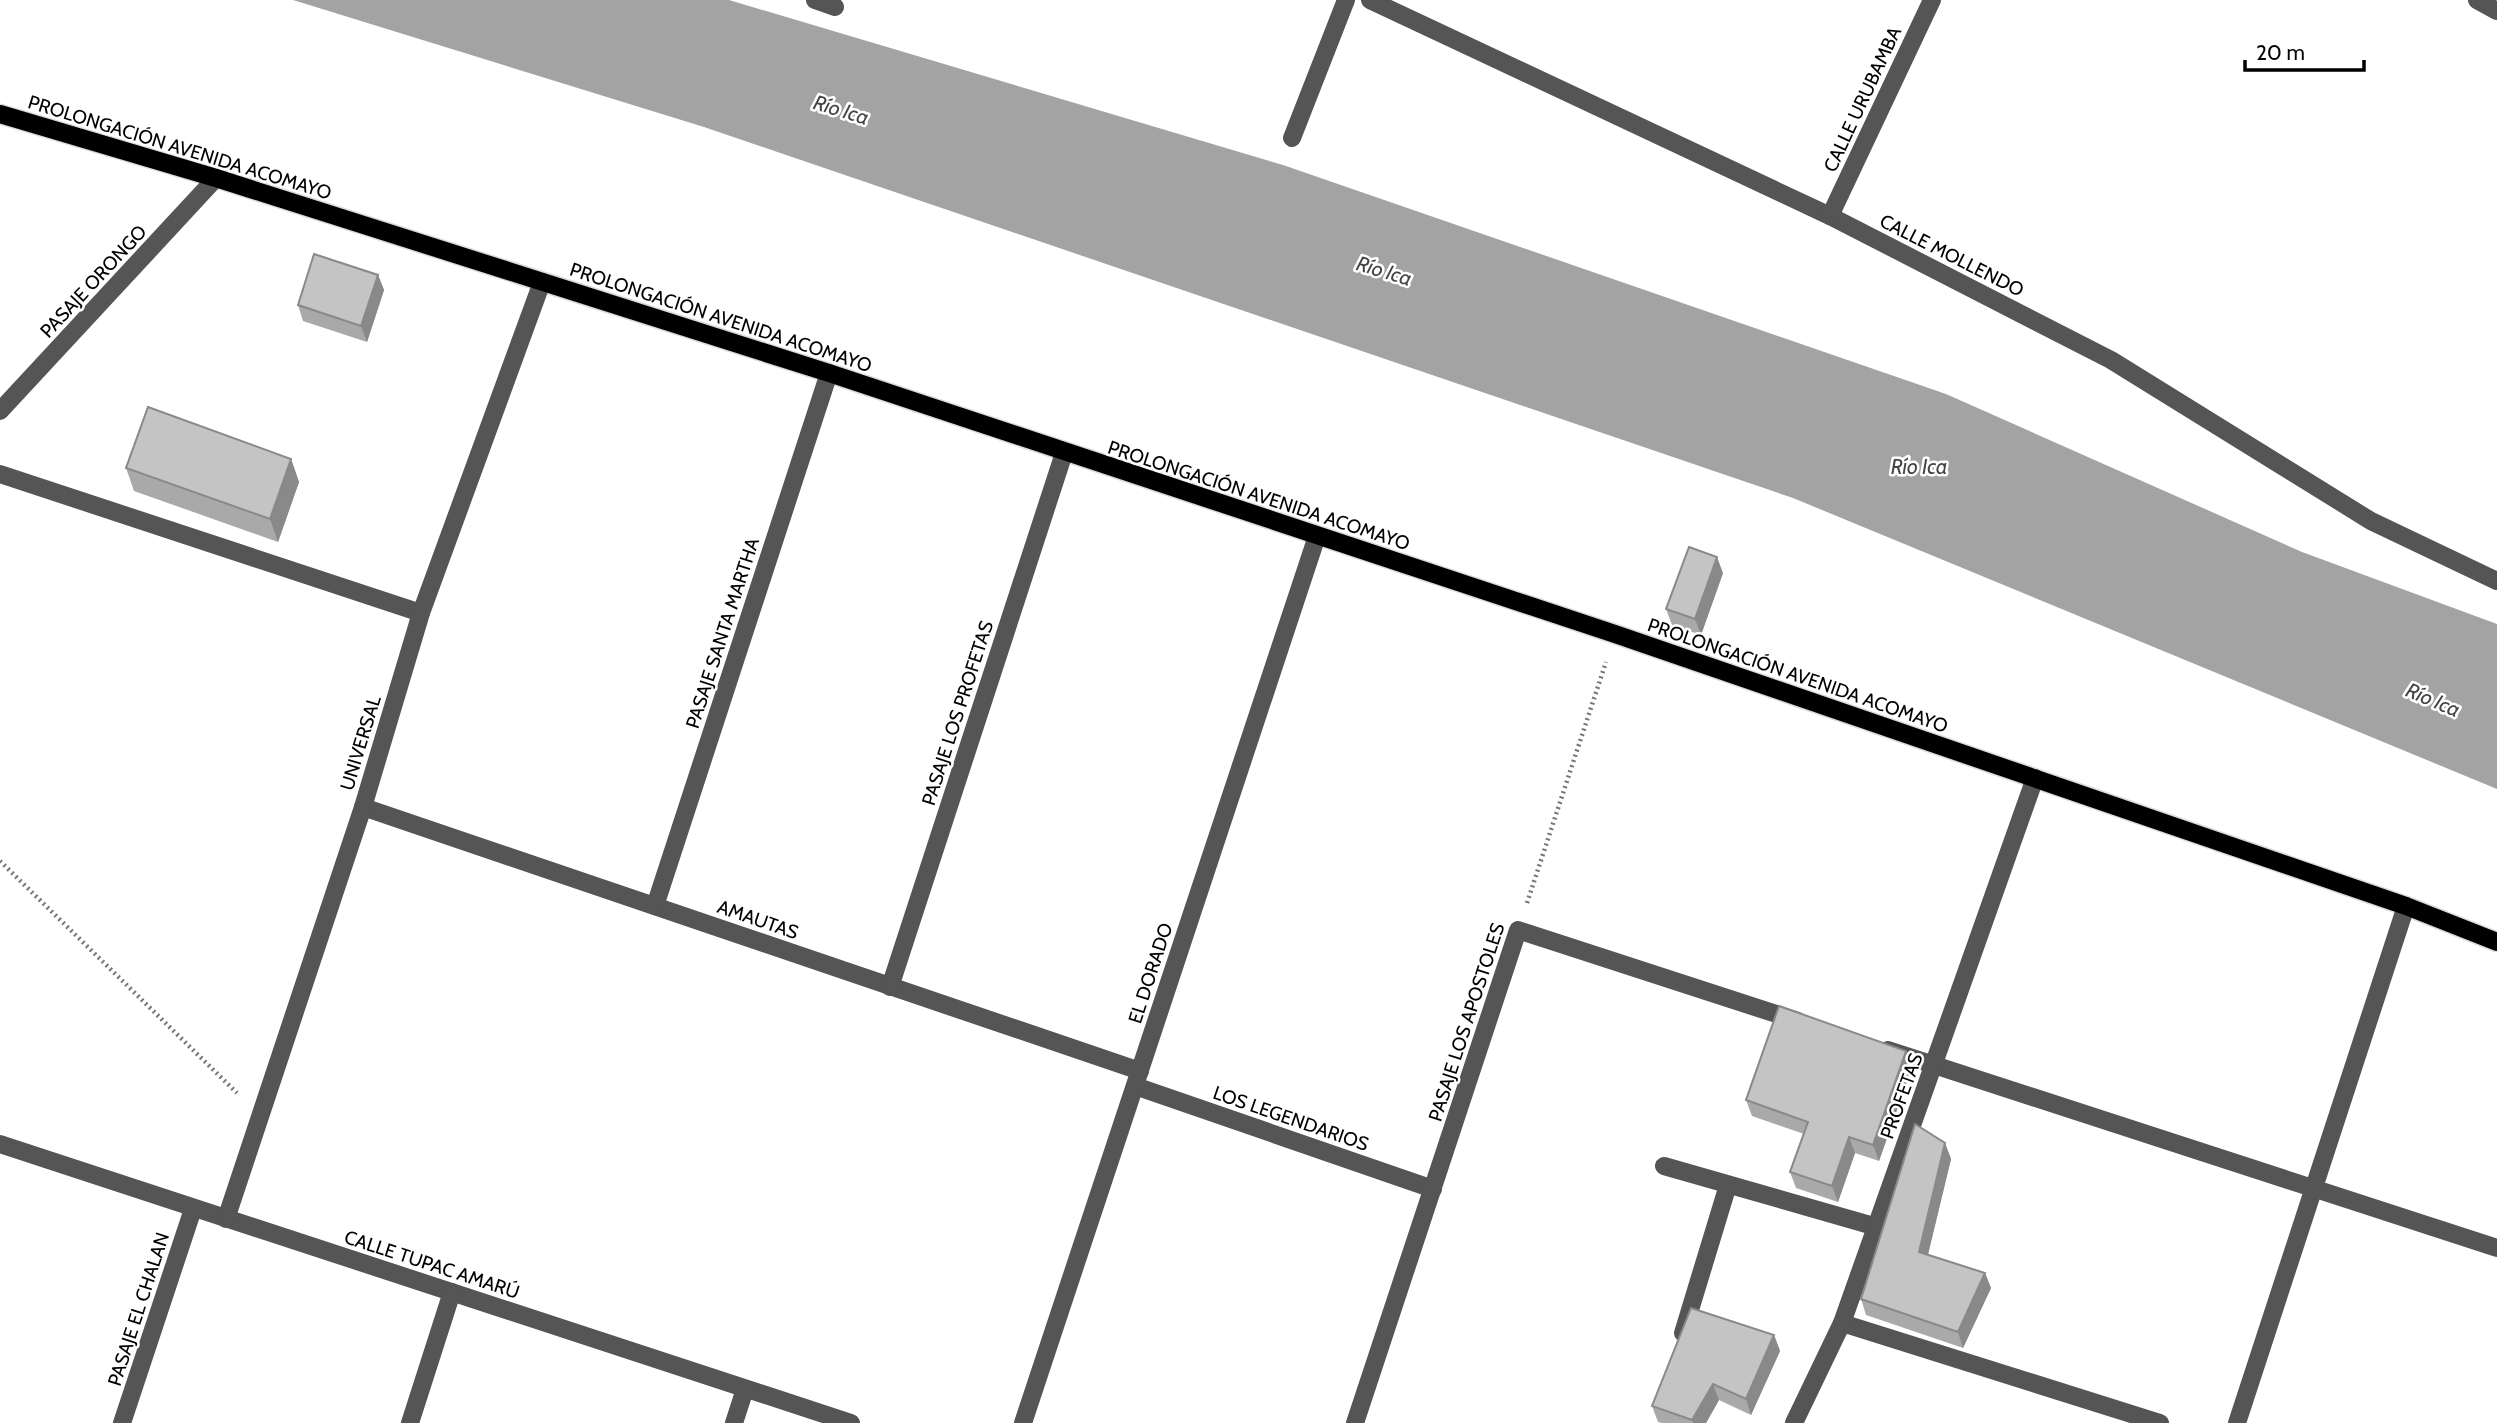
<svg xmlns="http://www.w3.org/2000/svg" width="2497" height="1423" viewBox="0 0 2497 1423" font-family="Cabin,sans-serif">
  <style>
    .water { fill: #a3a3a3 }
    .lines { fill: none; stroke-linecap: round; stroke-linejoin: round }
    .major-casing { stroke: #dbdbdb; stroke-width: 21 }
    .path { stroke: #777; stroke-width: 4.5; stroke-dasharray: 2 3.5; stroke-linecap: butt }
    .minor { stroke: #555; stroke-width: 18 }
    .major { stroke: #000; stroke-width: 18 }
    .wall { fill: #a9a9a9 }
    .shaded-wall { fill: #898989 }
    .building { fill: #c4c4c4; stroke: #898989; stroke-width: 2 }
    .labels { text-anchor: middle; stroke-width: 5; stroke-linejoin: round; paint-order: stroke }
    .street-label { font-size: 19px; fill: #000; stroke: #fff }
    .water-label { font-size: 21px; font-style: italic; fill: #444; stroke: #fff }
  </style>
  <rect width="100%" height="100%" fill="#fff"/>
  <path class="water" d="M293 0H729L1283 165 1946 394 2302 552 2497 624V789L1793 498 704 127Z"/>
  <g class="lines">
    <g class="major-casing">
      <path id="major" d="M0 114 216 178 829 373 1615 634 2406 906 2497 942"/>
    </g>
    <g class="path">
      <path d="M0 861 237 1093"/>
      <path d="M1527 903 1606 662"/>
    </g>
    <g class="minor">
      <path d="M815 0 835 7"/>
      <path d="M1370 0 1830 216 2111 360 2371 521 2497 581"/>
      <path d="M2477 0 2497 11"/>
      <path d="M1292 138 1346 0"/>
      <path d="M1830 216 1932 0"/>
      <path d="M0 411 216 178"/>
      <path d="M0 474 421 613"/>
      <path d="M363 807 1140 1071"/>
      <path d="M655 906 829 373"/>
      <path d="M890 987 1064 453"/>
      <path d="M1888 1050 2497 1248"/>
      <path d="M1135 1086 1433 1189"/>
      <path d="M0 1144 851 1423"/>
      <path d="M1664 1166 1877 1227"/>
      <path d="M226 1219 363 807 421 613 542 282"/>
      <path d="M1842 1323 2160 1423"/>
      <path d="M1683 1333 1728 1185"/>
      <path d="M122 1423 193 1209"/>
      <path d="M410 1423 452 1292"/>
      <path d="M734 1423 745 1389"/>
      <path d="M1023 1423 1317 536"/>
      <path d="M1355 1423 1518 930 1798 1021"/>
      <path d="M1794 1423 1842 1323 2035 778"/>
      <path d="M2237 1423 2406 906"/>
    </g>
    <use href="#major" class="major"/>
  </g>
  <g class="wall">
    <path d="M378 275 384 290 367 342 303 321 298 305Z"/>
    <path d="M291 459 299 482 278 542 134 491 126 468Z"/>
    <path d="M1723 573 1701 635 1672 625 1666 609Z"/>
    <path d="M1906 1051 1912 1067 1879 1161 1855 1153 1838 1202 1796 1188 1790 1172 1804 1134 1752 1116 1746 1100Z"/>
    <path d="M1945 1143 1951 1159 1928 1254 1985 1273 1991 1288 1963 1348 1866 1315 1861 1299Z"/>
    <path d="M1774 1335 1780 1351 1751 1415 1719 1400 1706 1423H1662L1658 1422 1652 1406Z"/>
  </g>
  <g class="shaded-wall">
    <path d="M378 275 384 290 367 342 361 326Z"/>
    <path d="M291 459 299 482 278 542 270 519Z"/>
    <path d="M1717 557 1723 573 1701 635 1695 619Z"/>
    <path d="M1906 1051 1912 1067 1879 1161 1873 1145Z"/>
    <path d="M1849 1137 1855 1153 1838 1202 1832 1186Z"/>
    <path d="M1945 1143 1951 1159 1925 1267 1919 1252Z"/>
    <path d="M1985 1273 1991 1288 1963 1348 1958 1332Z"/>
    <path d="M1774 1335 1780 1351 1751 1415 1746 1399Z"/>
    <path d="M1713 1384 1719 1400 1706 1423H1693L1692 1420Z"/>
  </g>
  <g class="building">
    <path d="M314 254 378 275 361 326 298 305Z"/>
    <path d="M148 407 291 459 270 519 126 468Z"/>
    <path d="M1689 547 1717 557 1695 619 1666 609Z"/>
    <path d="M1779 1006 1906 1051 1873 1145 1849 1137 1832 1186 1790 1172 1808 1122 1746 1100Z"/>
    <path d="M1915 1124 1945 1143 1919 1252 1985 1273 1958 1332 1861 1299Z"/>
    <path d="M1691 1308 1774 1335 1746 1399 1713 1384 1692 1420 1652 1406Z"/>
  </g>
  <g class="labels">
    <g class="street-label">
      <text transform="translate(1862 99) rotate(-65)" y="7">CALLE URUBAMBA</text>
      <text transform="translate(180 147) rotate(17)" y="7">PROLONGACIÓN AVENIDA ACOMAYO</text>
      <text transform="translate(1952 255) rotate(27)" y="7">CALLE MOLLENDO</text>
      <text transform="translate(93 281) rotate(-47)" y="7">PASAJE ORONGO</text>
      <text transform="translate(721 317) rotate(18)" y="7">PROLONGACIÓN AVENIDA ACOMAYO</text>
      <text transform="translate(1259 495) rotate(18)" y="7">PROLONGACIÓN AVENIDA ACOMAYO</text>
      <text transform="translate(722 633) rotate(-72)" y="7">PASAJE SANTA MARTHA</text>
      <text transform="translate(1798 675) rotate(19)" y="7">PROLONGACIÓN AVENIDA ACOMAYO</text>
      <text transform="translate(957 713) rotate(-72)" y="7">PASAJE LOS PROFETAS</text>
      <text transform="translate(360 743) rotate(-73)" y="7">UNIVERSAL</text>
      <text transform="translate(758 919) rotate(19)" y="7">AMAUTAS</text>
      <text transform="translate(1150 973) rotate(-72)" y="7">EL DORADO</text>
      <text transform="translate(1466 1022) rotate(-72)" y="7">PASAJE LOS APOSTOLES</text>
      <text transform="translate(1901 1096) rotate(-70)" y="7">PROFETAS</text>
      <text transform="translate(1291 1118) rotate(19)" y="7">LOS LEGENDARIOS</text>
      <text transform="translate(432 1264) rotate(18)" y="7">CALLE TUPAC AMARÚ</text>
      <text transform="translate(138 1309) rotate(-72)" y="7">PASAJE EL CHALAN</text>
    </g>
    <g class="water-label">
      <text transform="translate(841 110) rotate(17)" y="7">Río Ica</text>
      <text transform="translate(1384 271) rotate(17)" y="7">Río Ica</text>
      <text x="1919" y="474">Río Ica</text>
      <text transform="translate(2433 700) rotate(23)" y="7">Río Ica</text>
    </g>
  </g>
  <path d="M2245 60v10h119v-10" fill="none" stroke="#000000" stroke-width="3.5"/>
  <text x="2256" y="60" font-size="21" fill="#000000" stroke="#ffffff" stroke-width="5" paint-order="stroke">20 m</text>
</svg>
